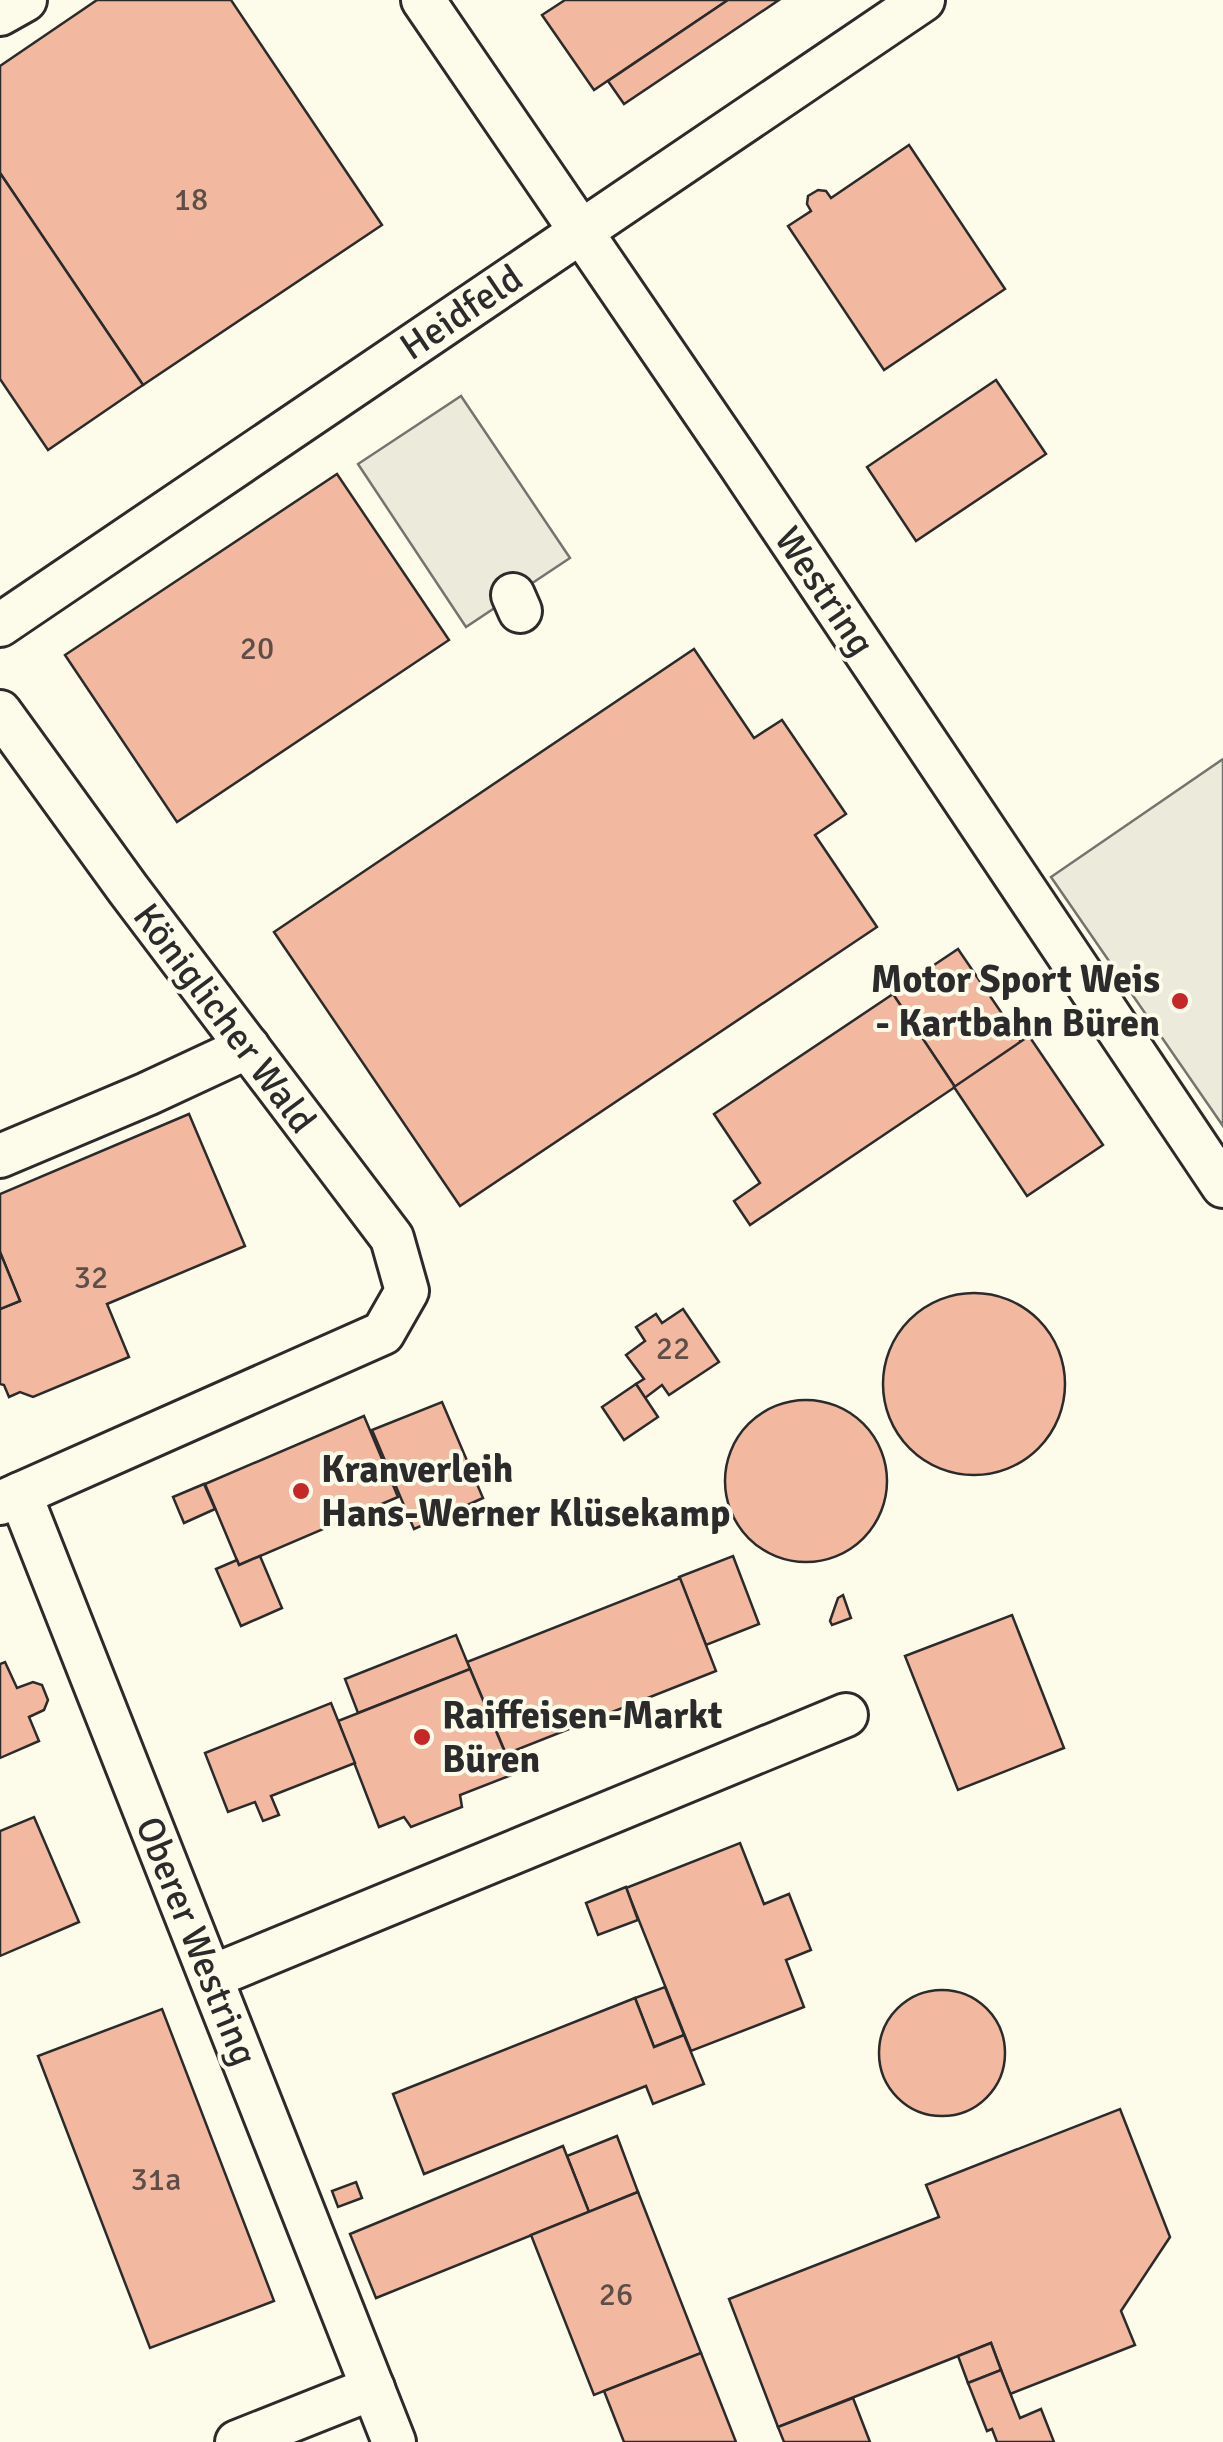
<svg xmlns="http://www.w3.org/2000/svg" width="1223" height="2442" viewBox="0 0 1223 2442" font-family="Signika,sans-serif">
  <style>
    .green { fill: #ecebdb; stroke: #74746e; stroke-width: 2.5 }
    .parking { fill: #eceadb; stroke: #74746e; stroke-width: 2.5 }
    .building { fill: #f2b8a0; stroke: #2b2b2b; stroke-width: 2.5 }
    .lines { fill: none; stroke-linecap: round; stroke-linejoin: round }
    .minor-casing { stroke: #2b2b2b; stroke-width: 48 }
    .minor { stroke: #fdfbea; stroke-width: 42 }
    .poi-dot { fill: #c62828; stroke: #fdfbea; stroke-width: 4 }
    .labels { text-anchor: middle; stroke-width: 8; stroke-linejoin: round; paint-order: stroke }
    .number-label { font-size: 32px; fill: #5d4e48 }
    .street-label { font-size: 38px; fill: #2b2b2b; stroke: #fdfbea }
    .poi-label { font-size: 38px; font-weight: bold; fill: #2b2b2b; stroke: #fdfbea; text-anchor: start }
  </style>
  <rect width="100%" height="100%" fill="#fdfbea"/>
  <path class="green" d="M1223 759V1126L1051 877Z"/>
  <path class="parking" d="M461 396 570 558 466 627 358 464Z"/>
  <g class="building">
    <path d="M97 0H231L382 225 143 385 0 173V66Z"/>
    <path d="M565 0H728L594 90 542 15Z"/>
    <path d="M728 0H779L624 104 608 81Z"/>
    <path d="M909 145 1005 289 884 370 788 226 811 211 807 204 808 196 818 190 826 191 831 198Z"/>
    <path d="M0 173 143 385 48 450 0 379Z"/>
    <path d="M996 380 1046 454 916 541 867 467Z"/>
    <path d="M337 474 449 640 177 822 65 655Z"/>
    <path d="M694 649 754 738 782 720 846 814 815 835 877 927 460 1206 274 932Z"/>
    <path d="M958 949 1022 1043 955 1087 892 993Z"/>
    <path d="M893 994 955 1087 750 1225 734 1201 760 1183 714 1114Z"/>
    <path d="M1029 1036 1103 1145 1027 1196 954 1087Z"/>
    <path d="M189 1114 245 1246 107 1304 129 1357 33 1397 20 1392 9 1397 4 1385 0 1384V1309L20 1301 0 1252V1194Z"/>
    <path d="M0 1252 20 1301 0 1309Z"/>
    <circle cx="974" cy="1384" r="91"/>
    <path d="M683 1309 719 1362 669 1395 662 1385 645 1398 636 1384 644 1379 626 1355 645 1341 636 1327 656 1314 662 1323Z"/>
    <path d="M636 1384 658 1417 624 1440 602 1407Z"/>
    <circle cx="806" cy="1481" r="81"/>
    <path d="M442 1402 483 1498 414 1529 372 1430Z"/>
    <path d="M364 1416 398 1497 239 1565 205 1484Z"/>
    <path d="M204 1484 215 1509 184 1523 173 1497Z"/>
    <path d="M260 1556 282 1608 241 1626 216 1569 237 1560 239 1565Z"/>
    <path d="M733 1556 759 1624 706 1645 679 1577Z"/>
    <path d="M680 1578 716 1671 506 1754 467 1662Z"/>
    <path d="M843 1595 851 1618 832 1625 830 1621 838 1598Z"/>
    <path d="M1012 1615 1064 1748 958 1790 905 1656Z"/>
    <path d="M456 1635 470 1669 358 1713 345 1679Z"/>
    <path d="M5 1662 17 1688 33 1682 42 1685 48 1700 44 1710 29 1717 39 1741 0 1758V1664Z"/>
    <path d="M470 1669 514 1774 460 1795 462 1807 411 1827 404 1817 379 1827 338 1721Z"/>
    <path d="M331 1703 355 1763 271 1796 279 1815 263 1821 255 1802 228 1812 205 1753Z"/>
    <path d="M34 1817 79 1922 0 1956V1831Z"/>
    <path d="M740 1843 764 1904 789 1894 811 1950 786 1960 804 2007 691 2051 626 1888Z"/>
    <path d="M626 1887 638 1920 598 1935 586 1903Z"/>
    <path d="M665 1987 684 2035 654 2047 635 1998Z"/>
    <circle cx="942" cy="2053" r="63"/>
    <path d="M635 1998 654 2047 684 2035 704 2084 653 2104 646 2086 424 2174 393 2094Z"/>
    <path d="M162 2009 274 2301 150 2348 38 2056Z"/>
    <path d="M1120 2109 1170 2237 1121 2311 1135 2345 1010 2394 991 2343 778 2427 729 2299 939 2217 926 2185Z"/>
    <path d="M617 2136 638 2192 589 2212 567 2156Z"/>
    <path d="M563 2146 589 2212 376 2298 350 2234Z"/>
    <path d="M356 2182 362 2198 338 2207 332 2191Z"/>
    <path d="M638 2192 701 2353 594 2395 531 2235Z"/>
    <path d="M991 2343 1001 2370 968 2383 958 2356Z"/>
    <path d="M701 2353 736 2442H624L604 2391Z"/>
    <path d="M1001 2370 1020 2418 1041 2409 1054 2442H997L992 2429 987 2431 968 2383Z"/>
    <path d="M853 2398 870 2442H784L778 2427Z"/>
  </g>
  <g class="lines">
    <g class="minor-casing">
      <g id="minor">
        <path d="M423 0 739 463 1223 1186"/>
        <path d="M0 14 25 0"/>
        <path d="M513 595 520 611"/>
        <path d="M0 625 923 0"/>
        <path d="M0 712 128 889 392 1238 407 1291 383 1333 0 1503"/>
        <path d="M0 1156 147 1094 248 1047"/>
        <path d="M20 1494 394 2442"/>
        <path d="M211 1977 846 1715"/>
        <path d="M237 2442 373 2388"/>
      </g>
    </g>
    <use href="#minor" class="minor"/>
  </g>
  <g class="poi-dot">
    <circle cx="1180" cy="1001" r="10"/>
    <circle cx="301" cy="1491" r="10"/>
    <circle cx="422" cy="1737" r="10"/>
  </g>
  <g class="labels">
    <g class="number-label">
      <text x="191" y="210">18</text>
      <text x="257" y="659">20</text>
      <text x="91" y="1288">32</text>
      <text x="673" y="1359">22</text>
      <text x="156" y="2190">31a</text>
      <text x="616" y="2305">26</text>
    </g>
    <g class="street-label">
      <text transform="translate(461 312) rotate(-34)" y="13">Heidfeld</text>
      <text transform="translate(825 591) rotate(56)" y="13">Westring</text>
      <text transform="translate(225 1018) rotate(53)" y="13">Königlicher Wald</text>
      <text transform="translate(197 1941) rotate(68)" y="13">Oberer Westring</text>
    </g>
    <g class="poi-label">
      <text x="1160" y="992" text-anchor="end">Motor Sport Weis<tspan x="1160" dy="44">- Kartbahn Büren</tspan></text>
      <text x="321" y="1482">Kranverleih<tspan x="321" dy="44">Hans-Werner Klüsekamp</tspan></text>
      <text x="442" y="1728">Raiffeisen-Markt<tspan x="442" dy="44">Büren</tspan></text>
    </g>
  </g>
</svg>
